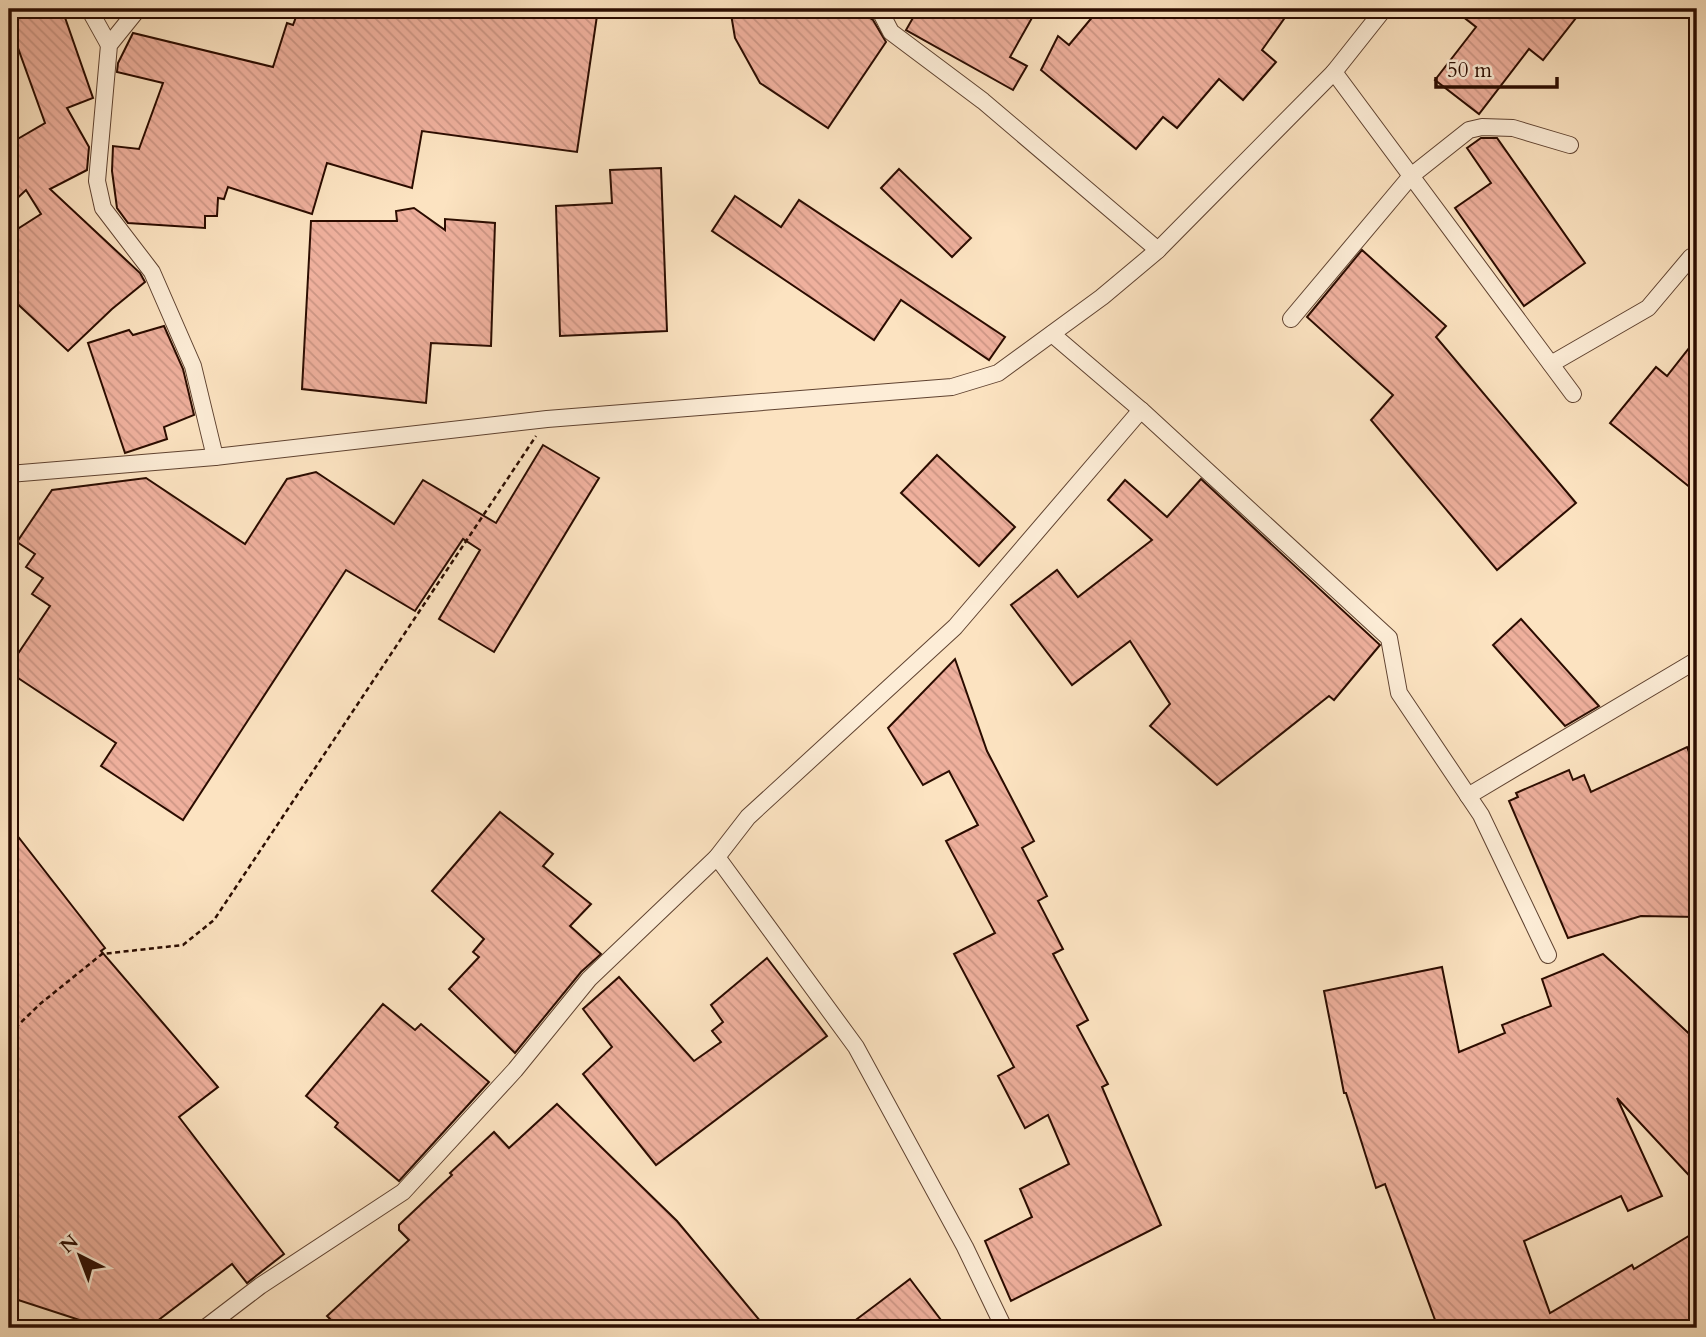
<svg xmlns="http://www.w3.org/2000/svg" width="1706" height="1337" viewBox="0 0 1706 1337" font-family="Cardo,serif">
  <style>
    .building { fill: url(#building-back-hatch); stroke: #2b0c00; stroke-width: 2 }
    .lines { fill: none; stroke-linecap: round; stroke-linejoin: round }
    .minor-casing { stroke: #5f4230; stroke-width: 18 }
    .path { stroke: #2b0c00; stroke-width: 2.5; stroke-dasharray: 5 3.5; stroke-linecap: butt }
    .minor { stroke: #fdedd7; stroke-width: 16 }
  </style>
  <defs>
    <pattern id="building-back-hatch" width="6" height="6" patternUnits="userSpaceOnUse" patternTransform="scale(1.75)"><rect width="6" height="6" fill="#efb09d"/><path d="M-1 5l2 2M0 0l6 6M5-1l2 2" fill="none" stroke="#cd9685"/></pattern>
  </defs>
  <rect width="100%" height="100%" fill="#fce3c1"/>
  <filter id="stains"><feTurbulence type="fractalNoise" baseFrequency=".00286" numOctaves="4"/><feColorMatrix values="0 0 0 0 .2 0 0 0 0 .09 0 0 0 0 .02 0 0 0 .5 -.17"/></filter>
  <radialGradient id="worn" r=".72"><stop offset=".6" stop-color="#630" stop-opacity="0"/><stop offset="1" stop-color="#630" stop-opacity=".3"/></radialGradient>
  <g class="building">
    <path d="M9 9H62L93 98 67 108 89 147 87 170 50 189 140 273 145 282 112 309 68 351 9 296V219L19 228 41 214 26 190 9 206V144L45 123 9 23Z"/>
    <path d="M299 9H598L577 152 422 131 412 188 327 163 312 214 228 187 224 199 218 198 217 216H205V228L128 223 117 208 112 171 113 146 139 149 163 83 117 72 118 63 133 33 273 67 287 23 293 25Z"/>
    <path d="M735 9H856L873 20 886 42 828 128 760 83 735 38 731 14Z"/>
    <path d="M918 9H1037L1010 57 1027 66 1013 90 906 30Z"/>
    <path d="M1099 9H1291L1262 50 1276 62 1243 100 1219 79 1177 128 1163 117 1136 149 1041 70 1058 36 1069 45Z"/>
    <path d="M1453 9H1583L1543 60 1529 49 1479 114 1435 80 1476 27Z"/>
    <path d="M1481 138H1497L1585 263 1524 306 1455 208 1491 183 1467 148Z"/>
    <path d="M661 168 667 331 560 336 556 206 612 203 610 170Z"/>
    <path d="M899 169 971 238 952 257 881 188Z"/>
    <path d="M735 196 781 227 799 200 1005 337 989 360 901 300 874 340 712 231Z"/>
    <path d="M414 208 445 230V219L495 223 491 346 431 343 426 403 302 389 311 221H397L396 211Z"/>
    <path d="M1362 250 1446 326 1436 337 1576 503 1497 570 1371 420 1393 395 1307 317Z"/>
    <path d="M164 326 183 369 194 415 164 427 167 439 125 453 88 343 129 330 133 335Z"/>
    <path d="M1697 338V493L1610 423 1656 367 1667 376Z"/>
    <path d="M543 445 599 478 494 652 439 619 480 550 463 539 415 611 346 570 183 820 101 766 116 743 9 672V667L50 606 32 594 43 578 26 567 35 554 17 542 52 490 146 478 245 544 287 479 316 472 394 524 423 480 496 523Z"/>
    <path d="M937 455 1015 527 979 566 901 493Z"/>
    <path d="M1201 479 1380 645 1334 700 1329 696 1217 785 1150 726 1170 704 1130 641 1072 685 1011 605 1057 570 1078 597 1152 540 1108 500 1125 480 1167 517Z"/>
    <path d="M1521 619 1599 706 1565 726 1493 645Z"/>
    <path d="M955 659 987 751 1034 841 1022 848 1047 896 1038 901 1063 949 1053 954 1088 1020 1077 1026 1108 1084 1102 1087 1161 1225 1011 1301 985 1241 1032 1217 1020 1189 1069 1164 1048 1115 1025 1128 998 1076 1014 1067 954 954 995 933 946 841 978 825 949 771 923 785 888 728Z"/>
    <path d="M1687 747 1697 772V917L1641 916 1568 938 1509 801 1518 797 1516 793 1569 770 1573 780 1584 775 1591 792Z"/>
    <path d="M500 812 553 854 543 866 591 904 570 926 601 954 581 972 515 1053 449 989 479 957 473 952 484 939 432 891Z"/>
    <path d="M9 825 105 948 101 951 218 1087 179 1117 284 1254 247 1283 232 1264 148 1328H104L9 1297Z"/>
    <path d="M1603 954 1697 1041V1184L1617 1098 1662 1196 1628 1211 1621 1196 1524 1241 1550 1313 1632 1265 1634 1269 1697 1231V1328H1438L1385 1184 1376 1188 1346 1093H1344L1324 991 1442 967 1459 1052 1505 1033 1502 1025 1551 1006 1542 979Z"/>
    <path d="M767 958 827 1036 656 1165 583 1074 612 1047 583 1009 619 977 694 1061 721 1042 712 1031 723 1022 711 1005Z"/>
    <path d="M383 1004 415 1030 421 1024 489 1082 399 1181 335 1127 338 1123 306 1096Z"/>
    <path d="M557 1104 677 1221 766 1328H339L327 1316 409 1240 399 1230V1225L452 1175 450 1173 494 1132 509 1148Z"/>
    <path d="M910 1279 947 1328H845L877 1304Z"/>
  </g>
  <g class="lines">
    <g class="minor-casing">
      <g id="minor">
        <path d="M89 9 109 45"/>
        <path d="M138 9 109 45 97 181 103 208 152 272 193 366 215 457"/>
        <path d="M879 9 891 32 983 101 1158 250"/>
        <path d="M1334 72 1573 394"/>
        <path d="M1291 319 1411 176 1469 130 1482 127 1513 128 1570 145"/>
        <path d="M1551 364 1648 308 1691 257"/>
        <path d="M1141 410 1389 638 1399 693 1481 815 1548 955"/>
        <path d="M9 474 215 457 547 419 952 387 998 373 1102 297 1158 250 1334 72 1384 9"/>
        <path d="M1468 796 1697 660"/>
        <path d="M717 857 856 1047 965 1247 1004 1328"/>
        <path d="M205 1328 260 1286 403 1192 515 1070 589 979 717 857 748 817 955 627 1141 410 1052 334"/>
      </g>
    </g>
    <path class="path" d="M9 1034 40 1004 102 954 183 945 214 920 536 436"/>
    <use href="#minor" class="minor"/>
  </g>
  <rect width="1706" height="1337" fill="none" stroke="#fce3c1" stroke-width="35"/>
  <rect x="10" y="10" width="1685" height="1316" fill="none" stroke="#2b0c00" stroke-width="3.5"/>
  <rect x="18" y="18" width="1671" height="1302" fill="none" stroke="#2b0c00" stroke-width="2"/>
  <g transform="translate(80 1256) rotate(318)" stroke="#fdedd7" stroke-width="5" paint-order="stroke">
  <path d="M0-5L12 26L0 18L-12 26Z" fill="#2b0c00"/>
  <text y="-10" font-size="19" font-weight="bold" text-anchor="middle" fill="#2b0c00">N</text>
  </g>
  <path d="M1436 77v10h121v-10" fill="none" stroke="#2b0c00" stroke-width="3.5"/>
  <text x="1447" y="77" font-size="21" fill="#2b0c00" stroke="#fdedd7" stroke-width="5" paint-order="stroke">50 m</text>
  <rect width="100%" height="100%" filter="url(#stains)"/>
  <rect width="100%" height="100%" fill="url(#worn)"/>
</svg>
